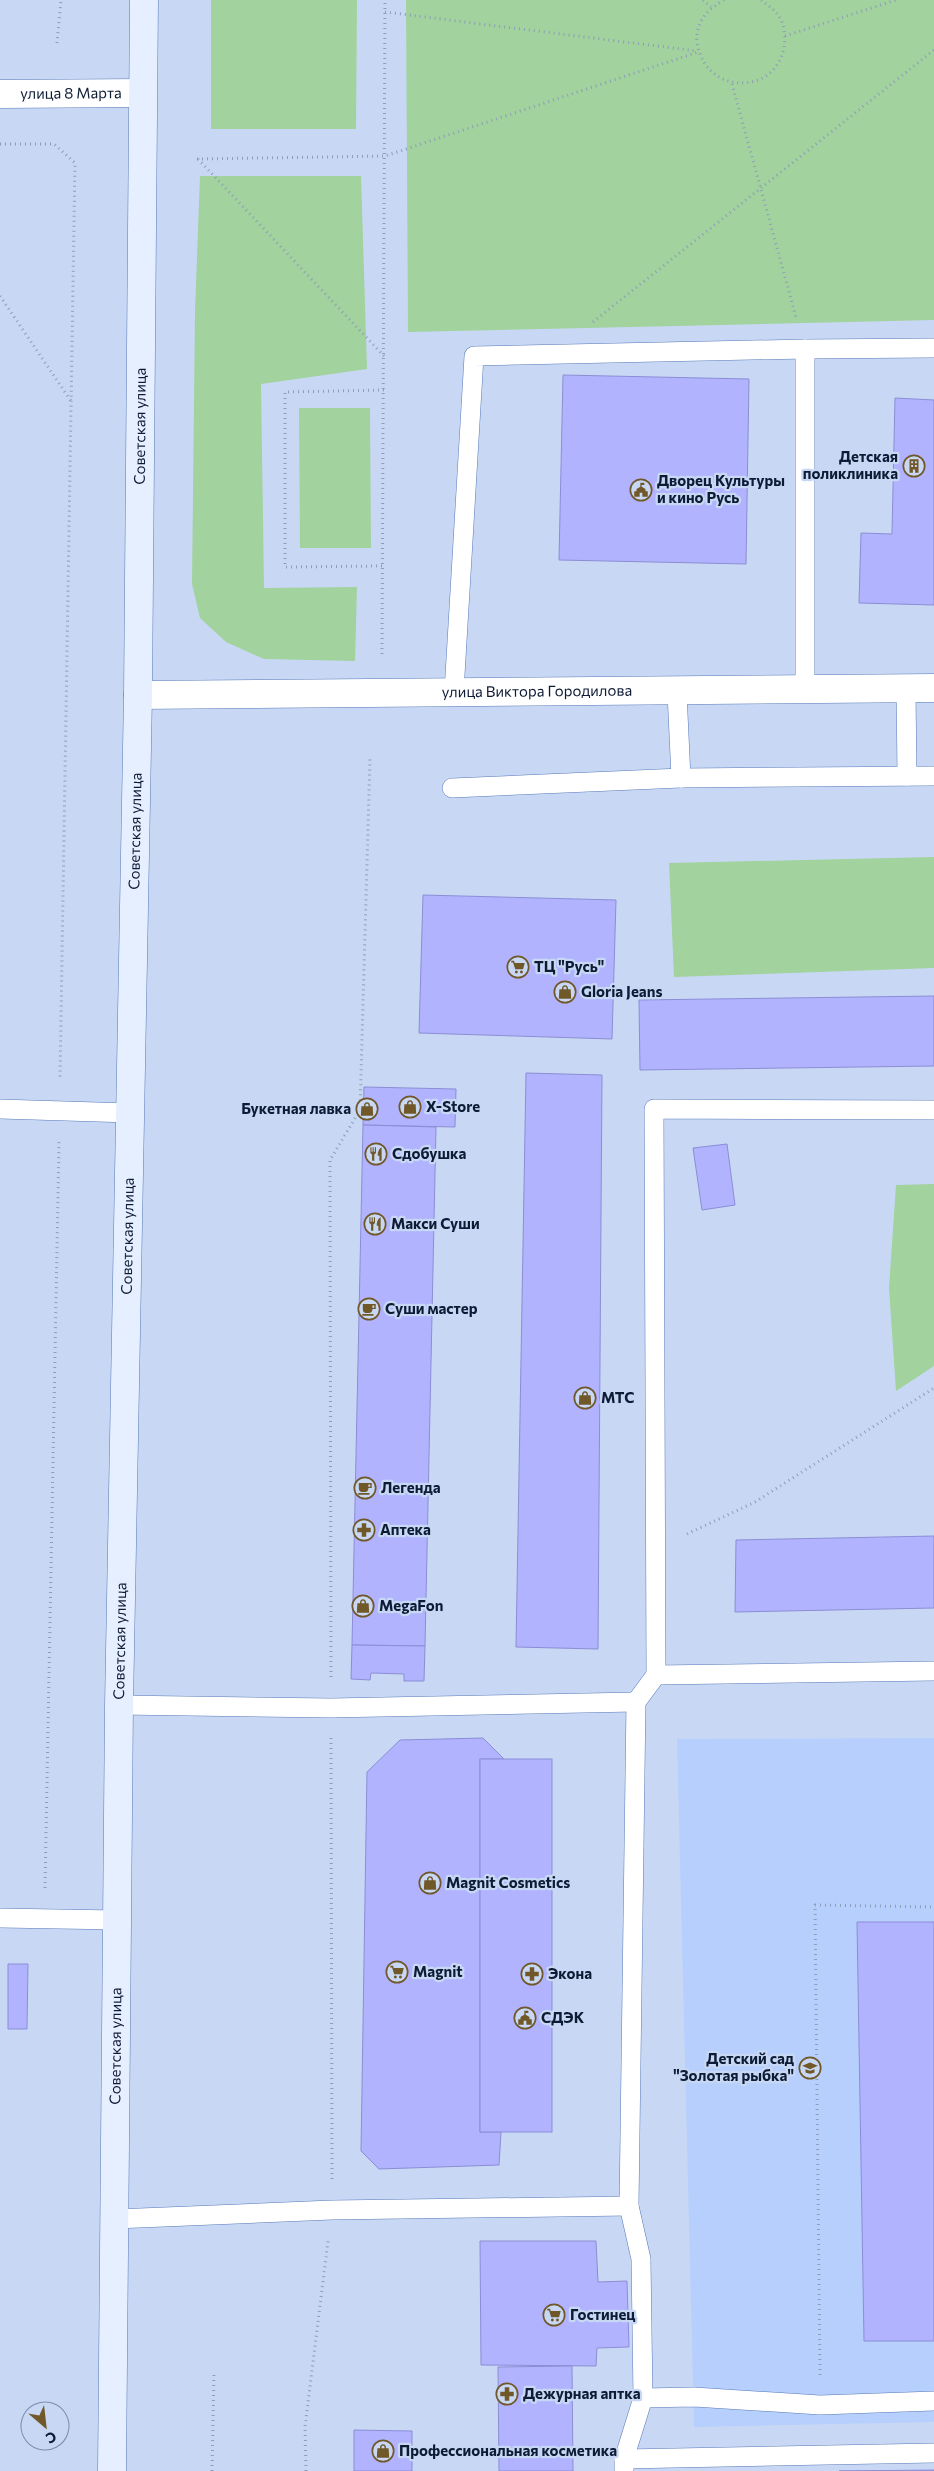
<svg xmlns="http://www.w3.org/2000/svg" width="934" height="2471" viewBox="0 0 934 2471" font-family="Commissioner,sans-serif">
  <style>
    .built { fill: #b6cffd }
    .green { fill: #a2d29d }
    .building { fill: #b1b3ff; stroke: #8c8dd5 }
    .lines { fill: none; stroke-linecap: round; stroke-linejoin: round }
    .lane-casing { stroke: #5779b9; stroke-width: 20 }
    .street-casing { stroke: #5779b9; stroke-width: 29 }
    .secondary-casing { stroke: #5779b9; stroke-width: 29 }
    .path { stroke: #8e9db8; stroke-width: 3; stroke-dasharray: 1 4; stroke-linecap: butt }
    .lane { stroke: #fff; stroke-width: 19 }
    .street { stroke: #fff; stroke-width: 28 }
    .secondary { stroke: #e6efff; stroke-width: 28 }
    .labels { text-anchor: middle; stroke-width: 4.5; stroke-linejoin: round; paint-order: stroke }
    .street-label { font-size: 15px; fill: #0e1b35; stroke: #c8d8f4 }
    .poi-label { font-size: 15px; font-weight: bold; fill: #0e1b35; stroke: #c8d8f4; text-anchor: start }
  </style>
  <rect width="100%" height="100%" fill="#c8d8f4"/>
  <path class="built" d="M934 1738V2422L694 2427 677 1739Z"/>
  <g class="green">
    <path d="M211 0H357L356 129H211Z"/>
    <path d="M406 0H934V320L408 332Z"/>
    <path d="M200 176H361L367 369 261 384 264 588 357 587 355 661 264 659 226 642 200 618 192 584 195 311Z"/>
    <path d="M299 408H370L371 548H300Z"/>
    <path d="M934 857V968L674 977 669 863Z"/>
    <path d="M934 1184V1366L896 1391 889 1288 896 1185Z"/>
  </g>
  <g class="building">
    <path d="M563 375 749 379 746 564 559 560Z"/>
    <path d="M895 398 934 400V605L859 603 861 533 892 534Z"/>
    <path d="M423 895 616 900 612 1039 419 1033Z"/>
    <path d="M934 996V1066L640 1070 639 1000Z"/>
    <path d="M526 1073 602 1075 598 1649 516 1647Z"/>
    <path d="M364 1087 456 1089 455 1127 363 1125Z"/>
    <path d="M363 1125 436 1127 425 1646 352 1645Z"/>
    <path d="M727 1144 735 1205 702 1210 693 1148Z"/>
    <path d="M934 1536V1608L735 1612 736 1540Z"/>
    <path d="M352 1645 425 1646 424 1681H404V1674L371 1673 370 1680 351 1679Z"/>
    <path d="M483 1738 504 1759H480V2132H501L499 2165 379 2169 361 2151 367 1772 400 1740Z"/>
    <rect x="480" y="1759" width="72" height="373"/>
    <path d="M857 1922H934V2341H864Z"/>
    <path d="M8 1964H28L27 2029H8Z"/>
    <path d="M480 2241H596L598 2282 627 2281 629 2347 597 2348 596 2366 481 2365Z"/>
    <path d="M572 2366 573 2471H499L498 2367Z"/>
    <path d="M354 2430 412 2431V2471H354Z"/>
    <path d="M934 2470V2471H839Z"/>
  </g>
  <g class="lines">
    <g class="lane-casing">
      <g id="lane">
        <path d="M805 349 934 348"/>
        <path d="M906 689 907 776"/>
        <path d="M454 692 474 356 805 349V691"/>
        <path d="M677 692 681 778"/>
        <path d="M452 788 681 778 934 776"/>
        <path d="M0 1109 130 1113"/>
        <path d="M656 1675 654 1109 934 1110"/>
        <path d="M119 1705 331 1708 636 1702"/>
        <path d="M0 1918 117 1920"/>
        <path d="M115 2219 332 2210 629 2206"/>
        <path d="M643 2398 694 2397 820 2405 934 2401"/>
        <path d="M624 2459 934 2453"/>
        <path d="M624 2471V2459L643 2398 641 2259 629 2206 636 1702 656 1675 934 1671"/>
      </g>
    </g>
    <g class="street-casing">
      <g id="street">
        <path id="s1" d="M0 94 142 93"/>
        <path id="s2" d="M138 695 934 688"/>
      </g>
    </g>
    <g class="secondary-casing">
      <g id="secondary">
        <path id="s3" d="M112 2471 119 1705 138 695 144 0"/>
      </g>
    </g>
    <g class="path">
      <path d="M703 0 711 7"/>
      <path d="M724 0C708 9 695 22 697 42 701 73 729 90 758 80 781 72 790 43 782 22 778 12 769 6 761 0"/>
      <path d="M385 12 697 51"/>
      <path d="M785 36 896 0"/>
      <path d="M57 43 61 0"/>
      <path d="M732 84 796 317"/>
      <path d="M0 144H54L75 163 60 1080"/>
      <path d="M197 159 385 156 698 52"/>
      <path d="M198 159 384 356"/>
      <path d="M0 296 71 401"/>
      <path d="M593 322 934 50"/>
      <path d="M382 566 285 567V392L384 390"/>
      <path d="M382 654 385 0"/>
      <path d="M687 1534 755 1502 934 1388"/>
      <path d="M331 1677 330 1160 360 1110 370 758"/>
      <path d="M331 1738 332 2180"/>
      <path d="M45 1888 59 1142"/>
      <path d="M820 2375 815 1905 934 1907"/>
      <path d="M212 2471 214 2372"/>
      <path d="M306 2471 305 2427 328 2241"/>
    </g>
    <use href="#lane" class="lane"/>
    <use href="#street" class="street"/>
    <use href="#secondary" class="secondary"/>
  </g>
  <defs>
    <g id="building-ring" transform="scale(1.125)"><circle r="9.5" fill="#c8d8f4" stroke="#705828" stroke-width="1.5"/><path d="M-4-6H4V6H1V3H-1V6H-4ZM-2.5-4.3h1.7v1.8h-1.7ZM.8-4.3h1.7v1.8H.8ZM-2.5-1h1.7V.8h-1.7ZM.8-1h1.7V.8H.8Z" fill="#705828"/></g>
    <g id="civic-ring" transform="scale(1.125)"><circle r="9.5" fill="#c8d8f4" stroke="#705828" stroke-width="1.5"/><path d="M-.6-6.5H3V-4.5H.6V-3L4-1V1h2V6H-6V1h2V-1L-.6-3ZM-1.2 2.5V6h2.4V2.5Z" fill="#705828"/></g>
    <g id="supermarket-ring" transform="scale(1.125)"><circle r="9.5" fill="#c8d8f4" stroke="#705828" stroke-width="1.5"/><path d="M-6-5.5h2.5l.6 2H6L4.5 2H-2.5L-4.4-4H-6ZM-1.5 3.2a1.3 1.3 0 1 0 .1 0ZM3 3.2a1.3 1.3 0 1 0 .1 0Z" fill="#705828"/></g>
    <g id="shop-ring" transform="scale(1.125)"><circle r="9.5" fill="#c8d8f4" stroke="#705828" stroke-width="1.5"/><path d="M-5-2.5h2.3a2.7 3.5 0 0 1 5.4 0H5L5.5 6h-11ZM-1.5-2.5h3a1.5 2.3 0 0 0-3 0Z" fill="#705828"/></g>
    <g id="restaurant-ring" transform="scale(1.125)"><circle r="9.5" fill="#c8d8f4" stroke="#705828" stroke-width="1.5"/><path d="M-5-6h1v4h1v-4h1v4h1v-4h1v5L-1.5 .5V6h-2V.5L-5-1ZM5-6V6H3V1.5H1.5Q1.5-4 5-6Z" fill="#705828"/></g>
    <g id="cafe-ring" transform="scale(1.125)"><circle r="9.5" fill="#c8d8f4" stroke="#705828" stroke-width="1.5"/><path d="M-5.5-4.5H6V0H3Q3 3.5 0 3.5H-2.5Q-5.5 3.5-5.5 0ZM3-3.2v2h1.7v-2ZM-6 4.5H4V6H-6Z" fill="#705828"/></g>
    <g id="pharmacy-ring" transform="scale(1.125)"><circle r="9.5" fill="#c8d8f4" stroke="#705828" stroke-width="1.5"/><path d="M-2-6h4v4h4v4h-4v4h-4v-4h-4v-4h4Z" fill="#705828"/></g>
    <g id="school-ring" transform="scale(1.125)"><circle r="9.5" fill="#c8d8f4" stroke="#705828" stroke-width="1.5"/><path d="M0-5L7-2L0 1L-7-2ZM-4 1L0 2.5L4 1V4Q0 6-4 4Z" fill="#705828"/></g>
  </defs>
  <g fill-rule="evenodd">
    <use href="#building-ring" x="914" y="466"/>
    <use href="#civic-ring" x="641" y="490"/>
    <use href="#supermarket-ring" x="518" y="967"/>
    <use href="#shop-ring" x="565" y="992"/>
    <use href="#shop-ring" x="410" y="1107"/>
    <use href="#shop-ring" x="367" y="1109"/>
    <use href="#restaurant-ring" x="376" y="1154"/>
    <use href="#restaurant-ring" x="375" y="1224"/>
    <use href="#cafe-ring" x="369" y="1309"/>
    <use href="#shop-ring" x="585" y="1398"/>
    <use href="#cafe-ring" x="365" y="1488"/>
    <use href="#pharmacy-ring" x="364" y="1530"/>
    <use href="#shop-ring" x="363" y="1606"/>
    <use href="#shop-ring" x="430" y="1883"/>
    <use href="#supermarket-ring" x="397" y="1972"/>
    <use href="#pharmacy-ring" x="532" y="1974"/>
    <use href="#civic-ring" x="525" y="2018"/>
    <use href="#school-ring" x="810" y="2068"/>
    <use href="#supermarket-ring" x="554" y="2315"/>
    <use href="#pharmacy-ring" x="507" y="2394"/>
    <use href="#shop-ring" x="383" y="2451"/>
  </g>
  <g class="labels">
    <g class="street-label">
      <text dy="5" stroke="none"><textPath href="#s1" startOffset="71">улица 8 Марта</textPath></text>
      <text dy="5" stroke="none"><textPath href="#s3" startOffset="2045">Советская улица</textPath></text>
      <text dy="5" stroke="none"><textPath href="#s2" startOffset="399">улица Виктора Городилова</textPath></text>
      <text dy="5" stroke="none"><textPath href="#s3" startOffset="1640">Советская улица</textPath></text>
      <text dy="5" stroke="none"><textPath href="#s3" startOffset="1235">Советская улица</textPath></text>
      <text dy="5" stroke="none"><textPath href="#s3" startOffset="830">Советская улица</textPath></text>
      <text dy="5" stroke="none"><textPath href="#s3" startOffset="425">Советская улица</textPath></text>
    </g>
    <g class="poi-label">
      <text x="898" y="462" text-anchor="end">Детская<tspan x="898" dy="17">поликлиника</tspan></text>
      <text x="657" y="486">Дворец Культуры<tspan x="657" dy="17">и кино Русь</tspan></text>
      <text x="534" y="972">ТЦ "Русь"</text>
      <text x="581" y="997">Gloria Jeans</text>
      <text x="426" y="1112">X-Store</text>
      <text x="351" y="1114" text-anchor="end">Букетная лавка</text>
      <text x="392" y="1159">Сдобушка</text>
      <text x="391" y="1229">Макси Суши</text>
      <text x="385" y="1314">Суши мастер</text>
      <text x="601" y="1403">МТС</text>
      <text x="381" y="1493">Легенда</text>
      <text x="380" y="1535">Аптека</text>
      <text x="379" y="1611">MegaFon</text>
      <text x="446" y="1888">Magnit Cosmetics</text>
      <text x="413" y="1977">Magnit</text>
      <text x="548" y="1979">Экона</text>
      <text x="541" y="2023">СДЭК</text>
      <text x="794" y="2064" text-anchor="end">Детский сад<tspan x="794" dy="17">"Золотая рыбка"</tspan></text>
      <text x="570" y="2320">Гостинец</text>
      <text x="523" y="2399">Дежурная аптка</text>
      <text x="399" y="2456">Профессиональная косметика</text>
    </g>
  </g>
  <g transform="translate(45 2426) rotate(152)"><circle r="24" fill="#c8d8f4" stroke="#7e8ca8"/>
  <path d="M0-4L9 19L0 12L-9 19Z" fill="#705828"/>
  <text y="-8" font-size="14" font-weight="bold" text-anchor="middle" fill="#0e1b35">С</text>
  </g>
</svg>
